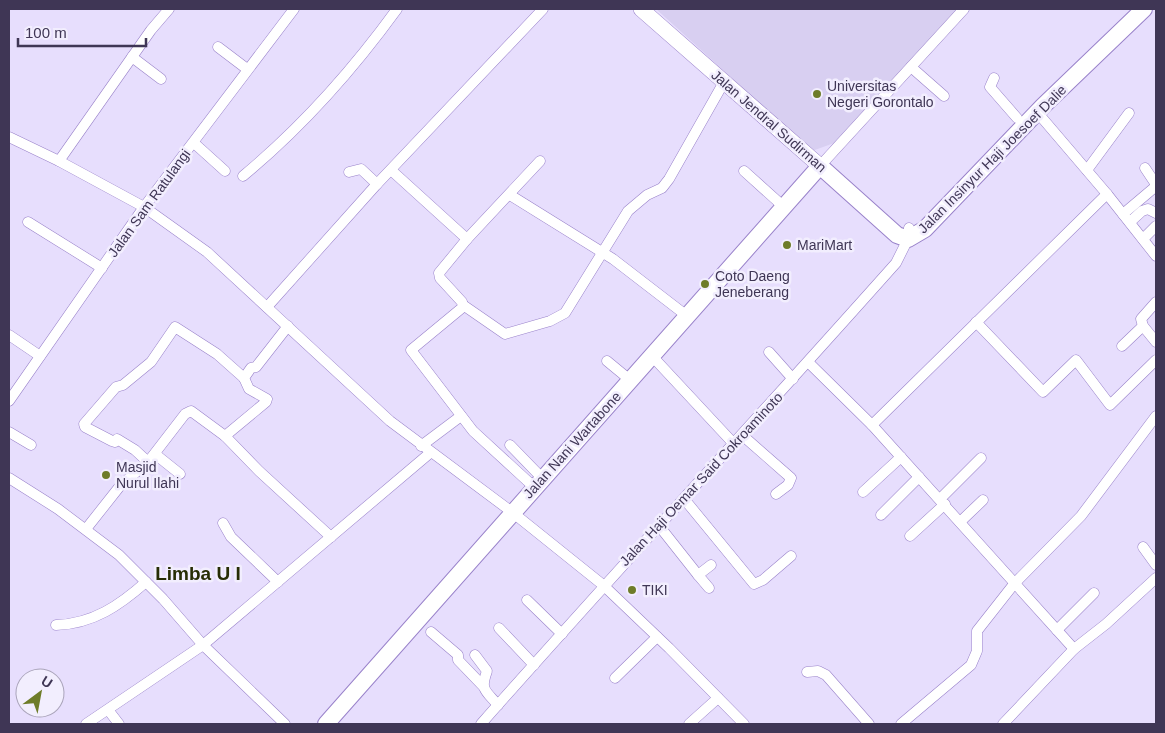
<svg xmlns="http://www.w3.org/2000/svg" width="1165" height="733" viewBox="0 0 1165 733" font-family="Arial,sans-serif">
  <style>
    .built { fill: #d8cff1 }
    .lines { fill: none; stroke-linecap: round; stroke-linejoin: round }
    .street-casing { stroke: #9982ca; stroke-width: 11 }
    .secondary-casing { stroke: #9982ca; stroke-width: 16 }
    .primary-casing { stroke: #9982ca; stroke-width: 18 }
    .street { stroke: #fff; stroke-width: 10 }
    .secondary { stroke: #fff; stroke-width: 15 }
    .primary { stroke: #fff; stroke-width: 16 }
    .poi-dot { fill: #6e7c29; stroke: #f2eefe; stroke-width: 2 }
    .labels { text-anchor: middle; stroke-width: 5; stroke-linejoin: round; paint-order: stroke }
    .poi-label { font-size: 14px; fill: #3f3655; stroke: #f2eefe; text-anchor: start }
    .street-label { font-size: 14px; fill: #3f3655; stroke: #f2eefe }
    .district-label { font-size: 19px; font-weight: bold; fill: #272d05; stroke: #f2eefe }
  </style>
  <rect width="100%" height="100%" fill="#e7defd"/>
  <path class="built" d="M656 9H970L837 142 812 151Z"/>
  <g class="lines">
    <g class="street-casing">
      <g id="street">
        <path d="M218 47 247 69"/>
        <path d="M132 57 161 79"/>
        <path d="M911 67 944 96"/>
        <path d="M994 78 990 87 1017 118"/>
        <path d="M1037 112 1107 194 1156 256"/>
        <path d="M9 137 59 161 144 207 207 252 390 421 512 512 603 585 669 648 744 724"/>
        <path d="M194 143 225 171"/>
        <path d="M59 161 151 30 169 9"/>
        <path d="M820 166 964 9"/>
        <path d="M391 170 467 239 540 161"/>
        <path d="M1087 170 1129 113"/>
        <path d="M744 171 784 207"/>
        <path d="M349 172 361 169 377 184"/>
        <path d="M243 176C302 127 352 71 397 9"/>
        <path d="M510 195 613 259 687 316"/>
        <path d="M1123 214 1155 187V183L1145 168"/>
        <path d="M28 222 102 268"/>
        <path d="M1130 222 1142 211 1148 209 1156 213"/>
        <path d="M467 239 439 273 440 278 462 302 463 307 411 350 473 431 534 487"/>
        <path d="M1143 239 1156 226"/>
        <path d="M1156 302 1141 319 1143 326 1156 342"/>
        <path d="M463 305 505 334 550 321 565 313 628 211 647 195 662 188 669 179 724 82"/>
        <path d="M267 307 377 184 543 9"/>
        <path d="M976 322 1043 392 1076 360 1110 405 1156 360"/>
        <path d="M9 335 40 356"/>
        <path d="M1122 346 1143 326"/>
        <path d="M769 352 793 379"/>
        <path d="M652 356 734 444"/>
        <path d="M607 361 630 380"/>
        <path d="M808 362 872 425 1074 649"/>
        <path d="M9 401 144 207 294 9"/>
        <path d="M872 425 1107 194"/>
        <path d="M9 432 31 445"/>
        <path d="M742 435 791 478 788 485 776 494"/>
        <path d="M225 436 266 402 267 399 249 389 244 378 251 368 256 367 288 326"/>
        <path d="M510 445 542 478"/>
        <path d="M421 446 461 416"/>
        <path d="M155 454 180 474"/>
        <path d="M148 462 135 450 117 439 115 442 112 441 85 427 84 424 116 387 123 385 151 362 175 327 217 354 244 378"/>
        <path d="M9 478 58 509 119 555 163 599 203 645 285 724"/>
        <path d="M863 492 901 457"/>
        <path d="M940 499 981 458"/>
        <path d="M685 500 754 584 763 580 791 556"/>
        <path d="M881 515 919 477"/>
        <path d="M960 522 983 500"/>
        <path d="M223 523 231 537 278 582"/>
        <path d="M660 527 698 575 711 565"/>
        <path d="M86 529 120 486 148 462 185 414 191 411 225 436 259 471 331 537"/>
        <path d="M910 536 945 504"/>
        <path d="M1143 547 1156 565"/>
        <path d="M698 575 709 588"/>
        <path d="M527 600 562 634"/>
        <path d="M56 625C93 624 120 605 146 582"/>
        <path d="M499 628 534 665"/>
        <path d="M1057 630 1094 593"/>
        <path d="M431 632 458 655V660L483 686"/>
        <path d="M475 655 487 671C480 690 485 690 498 705"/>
        <path d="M807 672 818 671 826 675 869 724"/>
        <path d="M615 678 657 637"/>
        <path d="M109 711 119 724"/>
        <path d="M86 724 203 645 430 453"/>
        <path d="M481 724C618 569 759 417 896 263L908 239 909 228"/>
        <path d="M689 724 718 698"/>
        <path d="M901 724 971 665 977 651V631L1014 584 1081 516 1156 416"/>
        <path d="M1003 724 1074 649 1106 624 1156 578"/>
      </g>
    </g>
    <g class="secondary-casing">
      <path id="secondary" d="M641 9 820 166"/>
    </g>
    <g class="primary-casing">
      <path id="primary" d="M326 724 820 166 897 235 908 239 925 229 1043 106 1144 9"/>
    </g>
    <use href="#street" class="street"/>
    <use href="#secondary" class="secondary"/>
    <use href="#primary" class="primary"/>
  </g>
  <g class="poi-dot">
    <circle cx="817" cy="94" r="5"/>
    <circle cx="787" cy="245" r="5"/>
    <circle cx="705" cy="284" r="5"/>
    <circle cx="106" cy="475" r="5"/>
    <circle cx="632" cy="590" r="5"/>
  </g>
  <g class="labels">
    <g class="poi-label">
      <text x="827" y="91">Universitas<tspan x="827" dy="16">Negeri Gorontalo</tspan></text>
      <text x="797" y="250">MariMart</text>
      <text x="715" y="281">Coto Daeng<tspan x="715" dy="16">Jeneberang</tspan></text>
      <text x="116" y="472">Masjid<tspan x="116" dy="16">Nurul Ilahi</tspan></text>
      <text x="642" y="595">TIKI</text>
    </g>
    <g class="street-label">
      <text transform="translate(769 121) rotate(41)" y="5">Jalan Jendral Sudirman</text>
      <text transform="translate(992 159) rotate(-45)" y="5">Jalan Insinyur Haji Joesoef Dalie</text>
      <text transform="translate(149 203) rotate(-54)" y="5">Jalan Sam Ratulangi</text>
      <text transform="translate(572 445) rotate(-48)" y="5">Jalan Nani Wartabone</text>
      <text transform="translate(701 479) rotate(-47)" y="5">Jalan Haji Oemar Said Cokroaminoto</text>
    </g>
    <g class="district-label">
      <text x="198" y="580">Limba U I</text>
    </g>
  </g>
  <rect width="1165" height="733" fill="none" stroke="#3f3655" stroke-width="20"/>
  <g transform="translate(40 693) rotate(32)"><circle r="24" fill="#f2eefe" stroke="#aaa4ba"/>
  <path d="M0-4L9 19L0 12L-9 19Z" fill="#6e7c29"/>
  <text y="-8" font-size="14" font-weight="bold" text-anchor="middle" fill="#3f3655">U</text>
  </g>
  <path d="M18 38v8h128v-8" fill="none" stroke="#3f3655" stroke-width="2.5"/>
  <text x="25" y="38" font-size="15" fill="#3f3655" stroke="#f2eefe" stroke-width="4" paint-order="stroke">100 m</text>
</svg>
